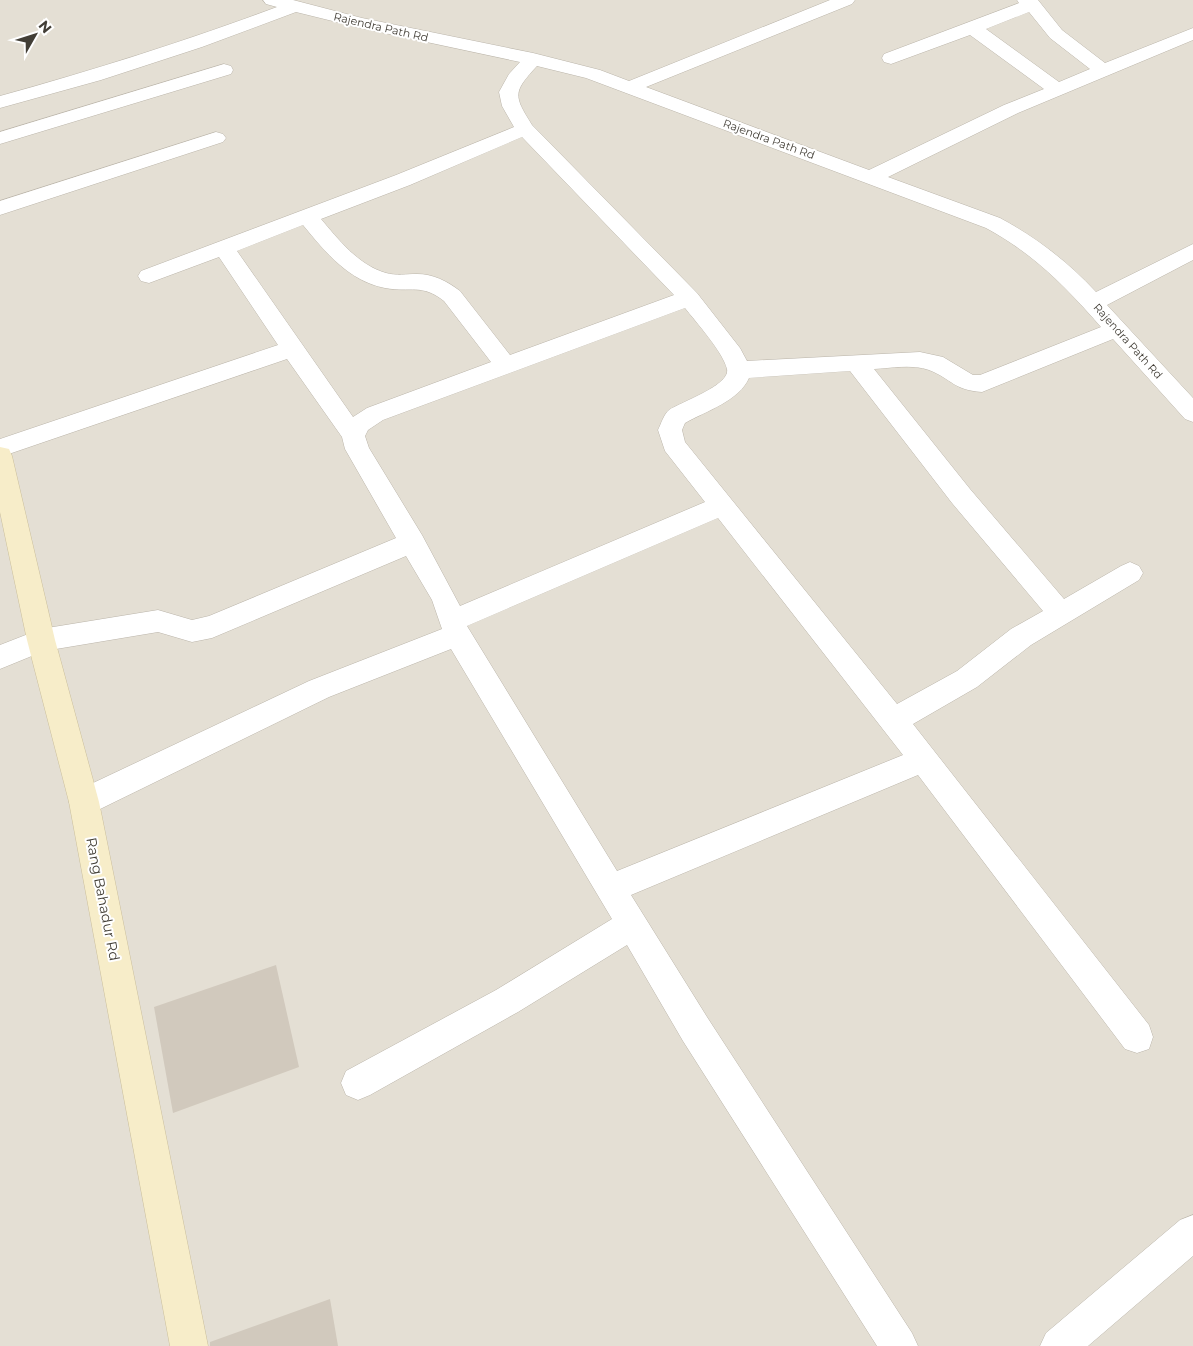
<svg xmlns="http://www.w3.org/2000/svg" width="1193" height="1346" viewBox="0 0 1193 1346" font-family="Montserrat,sans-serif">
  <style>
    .residential { fill: #e4dfd4 }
    .building { fill: #d1c9bd }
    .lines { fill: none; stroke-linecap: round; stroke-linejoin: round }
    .street-casing { stroke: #bbb5aa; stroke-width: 1 }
    .secondary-casing { stroke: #cbbf9b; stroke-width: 1 }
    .street { fill: #fff; fill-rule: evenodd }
    .secondary { fill: #f7edc9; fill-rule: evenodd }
    .labels { text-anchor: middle; stroke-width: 4; stroke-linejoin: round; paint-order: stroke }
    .far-street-label { font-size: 11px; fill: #423e36; stroke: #fff }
    .street-label { font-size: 14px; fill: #423e36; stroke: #fff }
  </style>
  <rect width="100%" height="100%" fill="#f0ede6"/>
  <rect class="residential" x="0" y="0" width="1193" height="1346"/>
  <g class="building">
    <path d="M276 965 299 1067 173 1113 154 1007Z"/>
    <path d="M330 1299 338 1346H210V1342Z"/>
  </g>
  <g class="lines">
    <g class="street-casing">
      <g id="street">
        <path d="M263 0H293L362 18 533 53 600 70 629 81 830 0H855L852 4 646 87 869 170 1004 105 1044 89 970 35 891 64 884 62 882 58 884 54 1019 3 1017 0H1038L1062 30 1105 63 1193 28V40L1018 113 888 177 1000 218C1037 238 1068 262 1096 292L1193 244V260L1107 305 1193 398V422L1185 419 1113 339 982 392C953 390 952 379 929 370 913 364 890 368 874 369L970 489 1064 599 1121 566 1130 562 1139 566 1143 573 1139 580 1031 645 977 687 913 724 1149 1025 1153 1037 1149 1049 1137 1053 1125 1049 918 775 631 895 707 1017 912 1333 918 1346H877L683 1041 627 945 518 1012 370 1095 358 1100 346 1095 341 1083 346 1071 496 990 612 919 451 649 329 697 94 812 84 815 74 812 69 802 74 792 309 681 442 629 432 600 406 556 212 638 192 642 158 632 44 651 0 669V645L41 629 158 610 192 620 209 616 396 538 345 449 342 437 287 359 0 457V439L278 345 219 257 149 283 141 281 138 276 141 271 396 175 514 127 502 106 499 92 509 74 520 62 361 28 296 12 202 47 101 80 0 108V96C94 70 186 41 277 7L266 4ZM1029 12 1050 38 1090 69 1059 82 986 29ZM537 66 586 78 986 228C1034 254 1065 286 1101 327L980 375H973L943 357 920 352 747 361 740 348 697 293 532 125C513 95 513 92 537 66ZM522 137 674 295 510 355 460 291C447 281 433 274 417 274 407 274 396 276 386 273 358 265 338 239 321 219L410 185ZM303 225C326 253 349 281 385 288 411 293 421 283 444 301L491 362 367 408 353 417 237 251ZM685 308C696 322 723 352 727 369 731 385 681 402 669 410 664 414 661 424 658 430L665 451 705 502 460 606 422 535 369 448 365 436 368 430 383 420ZM850 371 952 503 1043 611 1011 629 957 671 897 704 685 442 682 430 685 423C706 411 739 401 749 378ZM718 518 903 755 617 871 467 626Z"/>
        <path d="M224 64 231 66 233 70 231 74 0 144V132Z"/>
        <path d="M216 132 223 134 226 138 223 142 0 215V201Z"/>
        <path d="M1193 1215V1256L1088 1346H1040L1046 1333 1180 1220Z"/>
      </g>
    </g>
    <g class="secondary-casing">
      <path id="secondary" d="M0 447 9 449 12 456 55 640 99 802 208 1346H170L69 802 27 640 0 512Z"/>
    </g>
    <use href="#street" class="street"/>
    <use href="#secondary" class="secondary"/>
  </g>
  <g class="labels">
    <g class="far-street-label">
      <text transform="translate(381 27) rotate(13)" y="4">Rajendra Path Rd</text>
      <text transform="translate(769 139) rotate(20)" y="4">Rajendra Path Rd</text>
      <text transform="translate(1128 341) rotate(48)" y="4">Rajendra Path Rd</text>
    </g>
    <g class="street-label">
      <text transform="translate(103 899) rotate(79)" y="5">Rang Bahadur Rd</text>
    </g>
  </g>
  <g transform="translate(35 35) rotate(51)" stroke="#ffffff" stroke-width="4" paint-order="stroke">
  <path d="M0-4L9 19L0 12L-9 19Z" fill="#423e36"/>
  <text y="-8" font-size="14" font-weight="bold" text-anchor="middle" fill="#423e36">N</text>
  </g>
</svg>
